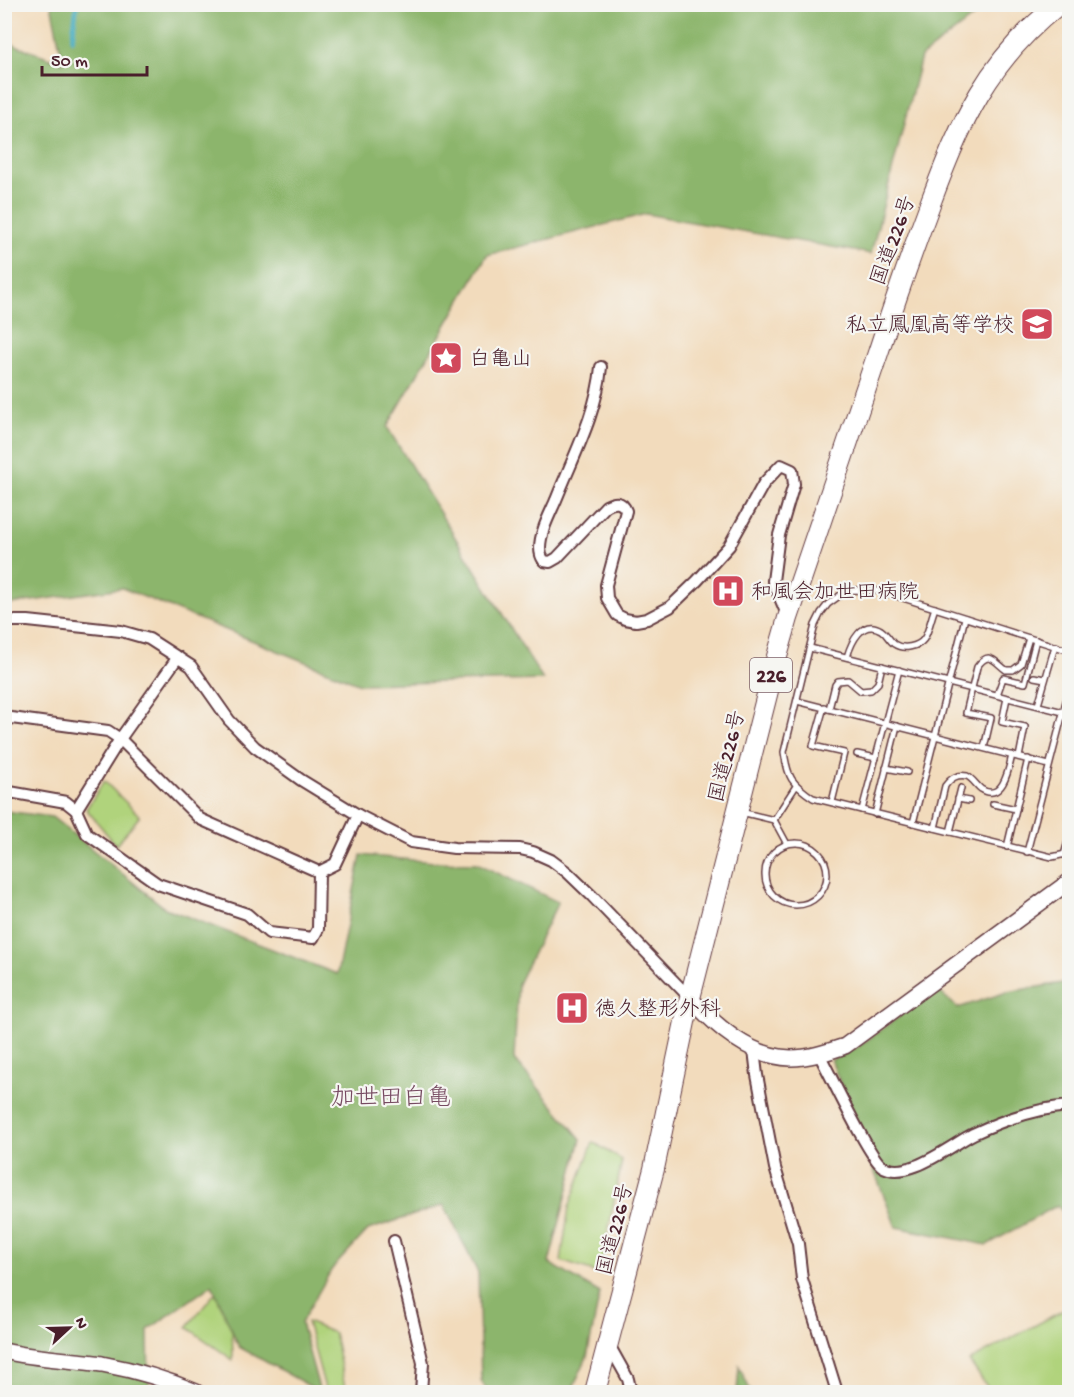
<svg xmlns="http://www.w3.org/2000/svg" width="1074" height="1397" viewBox="0 0 1074 1397" font-family="'Gochi Hand','Klee One',sans-serif">
  <style>
    .green { fill: #b0d37c; stroke: #7d7954; stroke-width: 1.5 }
    .forest { fill: #8cb56c; stroke: #6b6a4c; stroke-width: 1.5 }
    .lines { fill: none; stroke-linecap: round; stroke-linejoin: round }
    .stream { stroke: #46aec5; stroke-width: 4.5 }
    .lane-casing { stroke: #633b41; stroke-width: 8 }
    .street-casing { stroke: #633b41; stroke-width: 14 }
    .secondary-casing { stroke: #633b41; stroke-width: 18 }
    .highway-casing { stroke: #633b41; stroke-width: 22 }
    .lane { stroke: #fff; stroke-width: 5 }
    .street { stroke: #fff; stroke-width: 10 }
    .secondary { stroke: #fff; stroke-width: 15 }
    .highway { stroke: #fff; stroke-width: 20 }
    .labels { text-anchor: middle; stroke-width: 4.5; stroke-linejoin: round; paint-order: stroke }
    .shield { fill: #f6f6f2; stroke: #7e6067; stroke-width: 1.5 }
    .shield-label { font-size: 20px; font-weight: bold; fill: #4a1f2b }
    .street-label { font-size: 21px; fill: #4a1f2b; stroke: #f6f6f2 }
    .poi-label { font-size: 21px; fill: #4a1f2b; stroke: #f6f6f2; text-anchor: start }
    .quarter-label { font-size: 24px; fill: #774b62; stroke: #f6f6f2 }
  </style>
  <rect width="100%" height="100%" fill="#f6f6f2"/>
  <filter id="ink" filterUnits="userSpaceOnUse"><feTurbulence type="fractalNoise" baseFrequency=".0167" numOctaves="2"/><feDisplacementMap in="SourceGraphic" scale="12" xChannelSelector="R" yChannelSelector="G"/><feConvolveMatrix kernelMatrix="1 2 1 2 8 2 1 2 1" color-interpolation-filters="sRGB"/></filter>
  <filter id="wash" filterUnits="userSpaceOnUse"><feTurbulence type="fractalNoise" baseFrequency=".008" numOctaves="4" result="noise"/><feDisplacementMap in="SourceGraphic" scale="24" xChannelSelector="R" yChannelSelector="G"/><feGaussianBlur stdDeviation="1.35" result="paint"/><feColorMatrix in="noise" values="0 0 0 0 0 0 0 0 0 0 0 0 0 0 0 0 0 1.4 0 .05"/><feComposite in="paint" operator="in"/></filter>
  <g filter="url(#wash)">
    <rect width="100%" height="100%" fill="#f2dbbc"/>
    <g class="green">
      <path d="M104 781 140 816 116 845 86 809Z"/>
      <path d="M593 1142 622 1160 600 1274 561 1261 569 1207Z"/>
      <path d="M219 1288 232 1322 233 1360 187 1327Z"/>
      <path d="M1069 1307V1392H991L969 1361Z"/>
      <path d="M307 1322 334 1333 346 1392H326Z"/>
    </g>
    <g class="forest">
      <path d="M51 4H989V5L921 57 871 254 646 214 487 255 387 427 543 680 360 684 122 588 5 605V41L63 63Z"/>
      <path d="M5 811 52 817 165 908 337 974 361 855 434 862 477 863 558 902 518 984 514 1059 581 1139 549 1263 600 1293 587 1357 571 1392H488L481 1381 478 1273 444 1205 368 1230 332 1269 301 1323 320 1392 239 1347 212 1285 148 1330 149 1392H5Z"/>
      <path d="M1069 982V1219L1058 1205 987 1245 896 1227 831 1060 859 1046 936 989 958 1008 1007 992Z"/>
      <path d="M739 1366 751 1392H737Z"/>
    </g>
    <g class="lines">
      <path class="stream" d="M72 40 77 4"/>
    </g>
  </g>
  <g filter="url(#ink)">
    <g class="lines">
      <g class="lane-casing">
        <g id="lane">
          <path d="M810 648 1063 712"/>
          <path d="M1070 651 881 591 854 590 842 594 828 604 821 613 815 625 784 752C788 778 791 783 813 798L1052 857 1070 853"/>
          <path d="M847 657C851 643 862 618 881 630 887 634 889 640 894 644 903 650 918 647 924 639 929 631 931 618 935 608"/>
          <path d="M1034 677 1045 679"/>
          <path d="M997 695 1003 678 1025 683 1036 640"/>
          <path d="M1007 698 1002 722 1025 727 1019 757"/>
          <path d="M797 701 1049 765"/>
          <path d="M1038 705 1055 646"/>
          <path d="M824 707 813 746 844 753 832 802"/>
          <path d="M829 709 835 685 838 681 848 680 861 691 871 690 878 683 882 666"/>
          <path d="M984 748 991 718 966 713 977 667C989 650 994 661 1006 670H1013L1021 664 1029 638"/>
          <path d="M857 754 876 758"/>
          <path d="M886 768 907 772"/>
          <path d="M958 799 969 801"/>
          <path d="M993 804 1016 809"/>
          <path d="M862 810 899 670"/>
          <path d="M741 812 774 820 796 786"/>
          <path d="M875 814 897 726"/>
          <path d="M774 820 787 844"/>
          <path d="M913 823 965 618"/>
          <path d="M935 828 945 786C951 778 957 774 967 776 973 779 976 785 981 789 1003 803 1009 768 1012 755"/>
          <path d="M950 832 961 788"/>
          <circle cx="796" cy="874" r="31"/>
          <path d="M1007 847 1028 759"/>
          <path d="M1027 852 1070 686"/>
          <path d="M1064 855 1070 835"/>
        </g>
      </g>
      <g class="street-casing">
        <g id="street">
          <path d="M601 367C597 413 573 457 556 500 550 514 540 532 540 548 540 553 541 557 544 561L550 562 557 558 606 506C614 502 622 500 626 511L606 585 607 598 617 615 625 619 636 621 647 619 670 607 697 581 729 546 764 483 781 465 792 470 794 484 779 535 773 581 788 617"/>
          <path d="M4 621H28L121 631 149 639 191 666 229 720 255 747 301 780 358 815 411 842 454 848 520 849 533 852 551 860 567 872 592 896 690 998"/>
          <path d="M4 717 108 731 120 739 200 819 319 872"/>
          <path d="M4 791 66 802 76 810 87 834 158 884 247 914 269 933 313 938 318 929 319 872 335 864 358 815"/>
          <path d="M76 810 120 739 178 657"/>
          <path d="M754 1050 757 1075 775 1168 798 1244 802 1279 837 1392"/>
          <path d="M819 1054C829 1072 870 1159 882 1166 907 1182 951 1145 973 1134 1003 1120 1036 1108 1070 1106"/>
          <path d="M394 1241 423 1363 421 1392"/>
          <path d="M609 1345 628 1379 631 1392"/>
        </g>
      </g>
      <g class="secondary-casing">
        <g id="secondary">
          <path d="M690 998C716 1026 750 1057 791 1058 810 1058 827 1052 845 1046L1070 881"/>
          <path d="M4 1351C37 1359 69 1359 102 1364 134 1370 166 1379 196 1392"/>
        </g>
      </g>
      <g class="highway-casing">
        <path id="highway" d="M595 1392 654 1169 690 998 774 667 788 618C819 528 849 439 879 350 895 301 912 252 930 204 961 121 987 61 1059 4"/>
      </g>
      <use href="#lane" class="lane"/>
      <use href="#street" class="street"/>
      <use href="#secondary" class="secondary"/>
      <use href="#highway" class="highway"/>
    </g>
  </g>
  <defs>
    <g id="school-square" transform="scale(1.725)"><rect x="-9" y="-9" width="18" height="18" rx="4" fill="#d1495b" stroke="#f6f6f2"/><path d="M0-5L7-2L0 1L-7-2ZM-4 1L0 2.5L4 1V4Q0 6-4 4Z" fill="#fff"/></g>
    <g id="sight-square" transform="scale(1.725)"><rect x="-9" y="-9" width="18" height="18" rx="4" fill="#d1495b" stroke="#f6f6f2"/><path d="M0-6L1.8-2.2L6-1.7L2.9 1.2L3.7 5.4L0 3.3L-3.7 5.4L-2.9 1.2L-6-1.7L-1.8-2.2Z" fill="#fff"/></g>
    <g id="hospital-square" transform="scale(1.725)"><rect x="-9" y="-9" width="18" height="18" rx="4" fill="#d1495b" stroke="#f6f6f2"/><path d="M-5-5h3v3.5h4V-5h3V5h-3V1.5h-4V5h-3Z" fill="#fff"/></g>
  </defs>
  <g fill-rule="evenodd">
    <use href="#school-square" x="1037" y="324"/>
    <use href="#sight-square" x="446" y="358"/>
    <use href="#hospital-square" x="728" y="591"/>
    <use href="#hospital-square" x="572" y="1008"/>
  </g>
  <g class="labels">
    <rect class="shield" x="750" y="658" width="42" height="34" rx="4.5"/>
    <g class="shield-label">
      <text x="771" y="682">226</text>
    </g>
    <g class="street-label">
      <text transform="translate(892 240) rotate(-70)" y="7">国道226号</text>
      <text transform="translate(726 756) rotate(-76)" y="7">国道226号</text>
      <text transform="translate(614 1229) rotate(-76)" y="7">国道226号</text>
    </g>
    <g class="poi-label">
      <text x="1014" y="331" text-anchor="end">私立鳳凰高等学校</text>
      <text x="469" y="365">白亀山</text>
      <text x="751" y="598">和風会加世田病院</text>
      <text x="595" y="1015">徳久整形外科</text>
    </g>
    <g class="quarter-label">
      <text x="391" y="1104">加世田白亀</text>
    </g>
  </g>
  <rect width="1074" height="1397" fill="none" stroke="#f6f6f2" stroke-width="24"/>
  <g transform="translate(69 1328) rotate(68)" stroke="#f6f6f2" stroke-width="4.5" paint-order="stroke">
  <path d="M0-4.5L10 22L0 15L-10 22Z" fill="#4a1f2b"/>
  <text y="-9" font-size="16" font-weight="bold" text-anchor="middle" fill="#4a1f2b">N</text>
  </g>
  <path d="M42 66v9h105v-9" fill="none" stroke="#4a1f2b" stroke-width="3"/>
  <text x="51" y="66" font-size="18" fill="#4a1f2b" stroke="#f6f6f2" stroke-width="4.5" paint-order="stroke">50 m</text>
</svg>
